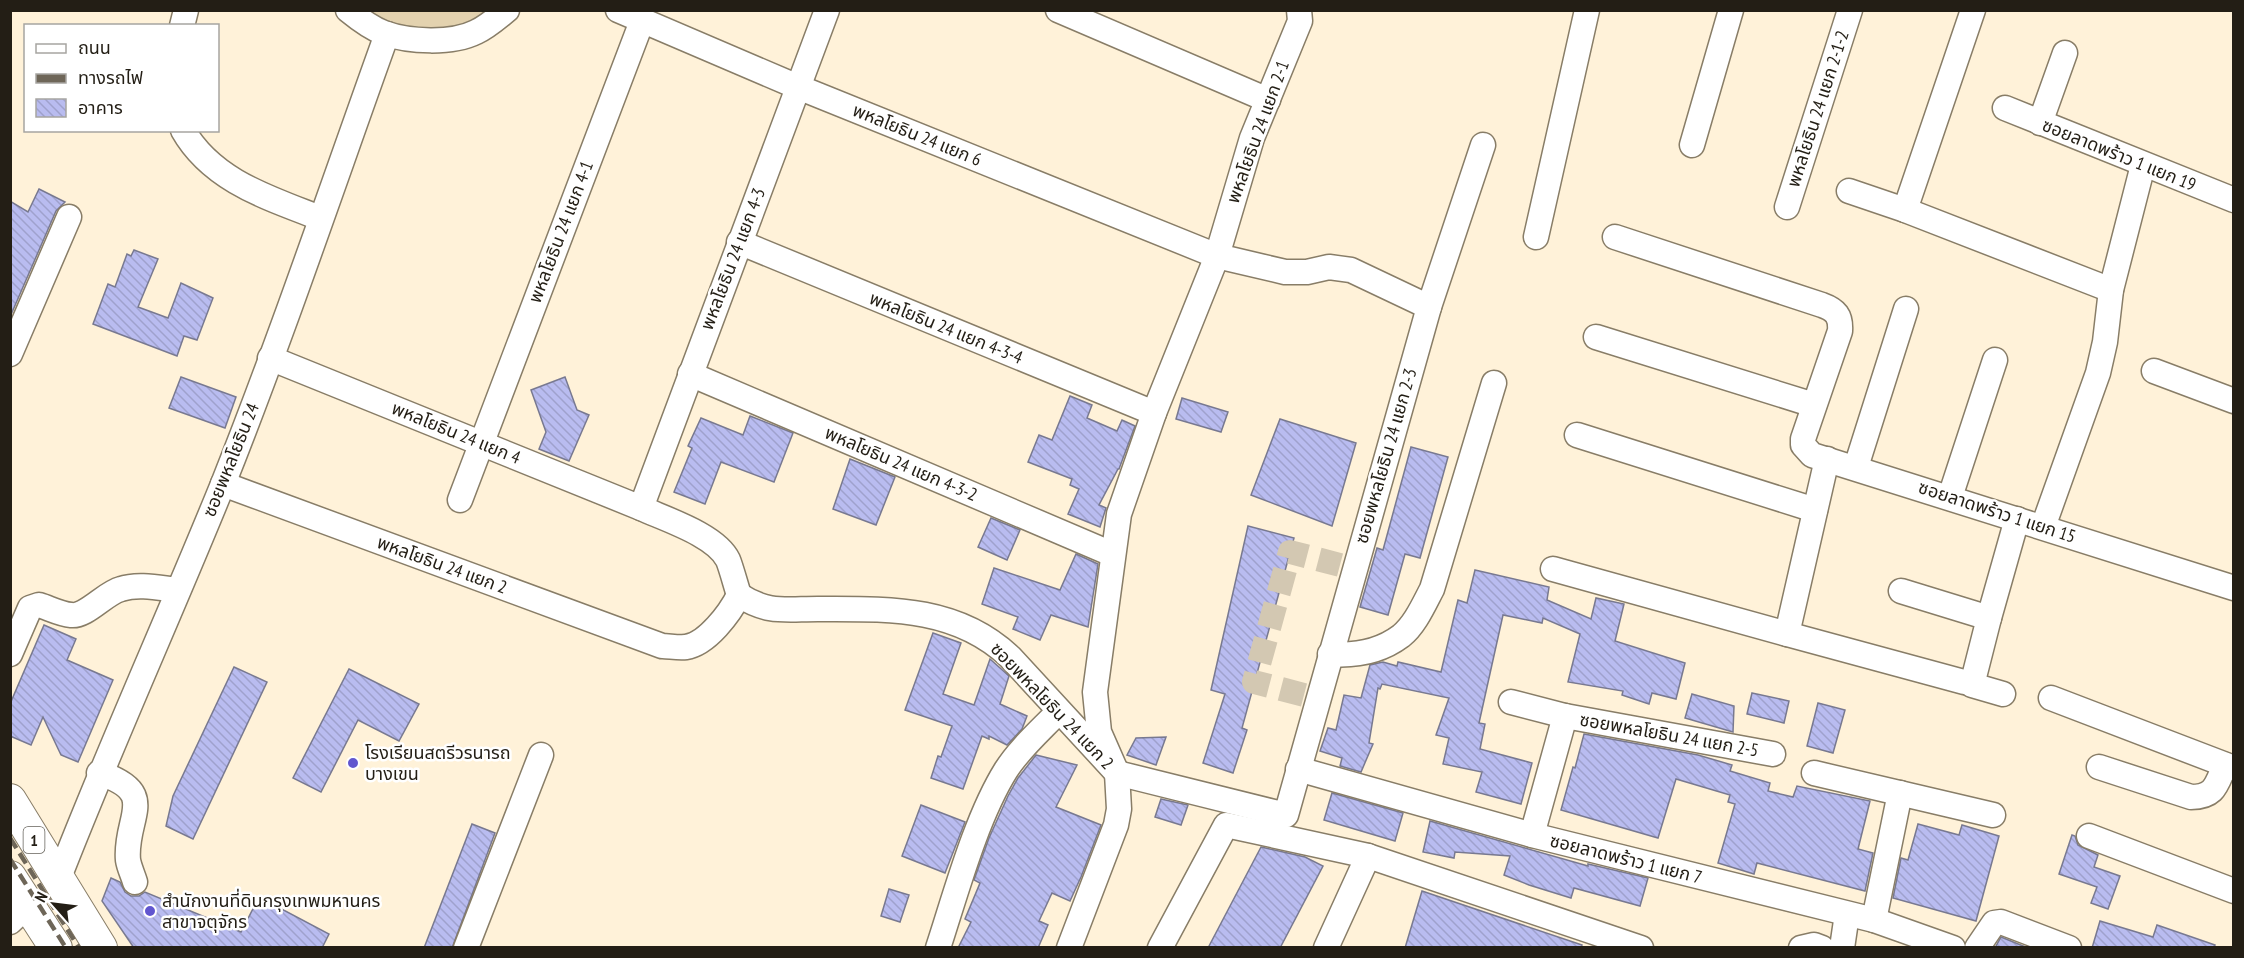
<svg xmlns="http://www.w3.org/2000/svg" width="2244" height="958" viewBox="0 0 2244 958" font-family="'PT Sans Narrow','Noto Sans Thai',sans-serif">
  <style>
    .park { fill: #e3d2af }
    .building { fill: url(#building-back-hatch); stroke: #787990; stroke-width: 1.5 }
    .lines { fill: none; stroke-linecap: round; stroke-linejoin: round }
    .minor-tunnel { stroke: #d3c8b2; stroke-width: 24; stroke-dasharray: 24 12; stroke-linecap: butt }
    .minor-casing { stroke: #887d67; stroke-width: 27 }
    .major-casing { stroke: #887d67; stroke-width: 34 }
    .minor { stroke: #fff; stroke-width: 24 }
    .major { stroke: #fff; stroke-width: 32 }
    .rail { stroke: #6e6658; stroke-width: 4.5; stroke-dasharray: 12 6; stroke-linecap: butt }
    .poi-dot { fill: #6156cf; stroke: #fff; stroke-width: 2 }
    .labels { text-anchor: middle; stroke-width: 5; stroke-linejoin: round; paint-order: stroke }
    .shield { fill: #fff; stroke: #65625b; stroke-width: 1.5 }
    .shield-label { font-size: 16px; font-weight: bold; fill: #231e15 }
    .street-label { font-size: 18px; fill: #231e15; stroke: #fff }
    .poi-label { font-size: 18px; fill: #231e15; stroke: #fff; text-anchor: start }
  </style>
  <defs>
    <pattern id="building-back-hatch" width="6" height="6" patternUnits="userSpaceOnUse" patternTransform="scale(1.5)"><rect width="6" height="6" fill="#b9bcf0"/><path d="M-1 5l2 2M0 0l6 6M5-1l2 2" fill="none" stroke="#9fa1cd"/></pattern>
  </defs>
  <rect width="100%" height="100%" fill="#fff2d9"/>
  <path class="park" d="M350 11H504L443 40Z"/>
  <g class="building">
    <path d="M39 189 65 202 56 211 10 317V201L28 212Z"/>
    <path d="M134 250 158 259 138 307 168 318 181 283 213 298 197 340 184 336 177 356 93 324 108 284 115 287 127 254 131 256Z"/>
    <path d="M181 377 236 397 225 428 169 408Z"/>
    <path d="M565 377 577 410 589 415 569 461 539 449 546 432 531 390Z"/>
    <path d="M1070 396 1092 405 1087 418 1117 431 1122 420 1135 426 1119 469H1118L1099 505 1106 508 1100 527 1068 514 1079 489 1070 485 1072 479 1028 462 1039 435 1052 440Z"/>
    <path d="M1182 398 1228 412 1221 432 1176 419Z"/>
    <path d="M750 416 793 433 774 482 721 462 705 504 674 492 692 448 688 446 701 418 743 435Z"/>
    <path d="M1280 419 1356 443 1332 526 1251 495Z"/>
    <path d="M1411 447 1448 457 1420 558 1405 554 1388 615 1360 607 1377 548 1383 550Z"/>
    <path d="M850 459 895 477 876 525 833 509Z"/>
    <path d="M991 518 1020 530 1007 560 978 547Z"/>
    <path d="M1248 526 1294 538 1242 728 1247 730 1233 773 1203 763 1225 694 1211 690Z"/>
    <path d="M1076 554 1098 564 1088 627 1051 615 1040 640 1013 629 1018 617 982 604 994 568 1060 590Z"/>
    <path d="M1475 570 1549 587 1547 600 1591 619 1596 598 1624 604 1615 641 1685 663 1676 699 1652 693 1649 704 1622 695 1623 691 1568 682 1580 634 1543 618 1542 623 1503 615 1479 723 1485 724 1480 749 1532 763 1521 804 1476 792 1482 772 1443 764 1449 738 1436 735 1449 698 1382 684 1380 689 1378 688 1369 743 1373 744 1361 772 1340 766 1342 758 1320 751 1328 728 1336 730 1344 695 1361 698 1370 665 1383 662 1397 666 1398 662 1441 672 1458 600 1467 603Z"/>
    <path d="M44 625 76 639 67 660 113 680 78 762 61 755 43 717 31 745 10 736V704Z"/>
    <path d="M933 633 961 643 943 694 974 705 990 659 1009 676 1000 704 1027 716 1022 729 1007 745 989 736V739L982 736 963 789 931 778 938 756 941 757 952 726 905 710Z"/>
    <path d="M234 667 267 682 193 839 166 826 173 796Z"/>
    <path d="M349 669 419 704 399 741 358 720 321 792 293 778Z"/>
    <path d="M1752 693 1789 701 1784 723 1747 714Z"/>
    <path d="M1692 694 1734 706 1733 732 1685 718Z"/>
    <path d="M1818 703 1845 710 1833 753 1807 746Z"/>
    <path d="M1584 734 1698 755 1732 765 1730 771 1770 783 1768 791 1793 797 1797 786 1870 801 1858 849 1873 853 1865 891 1757 863 1754 874 1718 863 1735 804 1728 802 1730 795 1676 779 1658 838 1561 810 1573 767 1575 768Z"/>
    <path d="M1166 737 1156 765 1127 755 1136 738Z"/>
    <path d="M1036 755 1077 765 1056 807 1101 825 1081 877 1070 901 1052 893 1039 921 1048 925 1038 948H958L971 922 965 919 980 883 974 880 989 838 1008 796 1018 778Z"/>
    <path d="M1332 793 1403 813 1395 841 1324 820Z"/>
    <path d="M1161 799 1188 805 1181 825 1155 817Z"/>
    <path d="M921 805 965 822 945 873 902 856Z"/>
    <path d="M1430 821 1588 866V864L1648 878 1640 906 1574 888 1571 898 1529 885 1504 875 1510 856 1455 852 1454 858 1423 852Z"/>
    <path d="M472 824 495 833 452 948H424Z"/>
    <path d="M1918 824 1959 835 1962 825 1999 836 1976 921 1893 898 1901 858 1908 860Z"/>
    <path d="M2072 835 2075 836 2078 845 2098 855 2094 867 2120 876 2108 909 2091 903 2097 887 2059 874Z"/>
    <path d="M1261 847 1305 857 1323 866 1280 948H1208Z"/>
    <path d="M111 878 120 882 125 892 131 896H139L145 892 241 932 259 897 329 934 322 948H134L102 901Z"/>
    <path d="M889 889 909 895 900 922 881 916Z"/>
    <path d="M1422 891 1582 945 1581 948H1405Z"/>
    <path d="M2100 921 2153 937 2157 925 2215 945 2214 948H2092Z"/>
    <path d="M2001 937 2028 948H1995Z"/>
  </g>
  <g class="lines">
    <path class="minor-tunnel" d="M1304 695 1254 682 1290 552 1340 565"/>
    <g class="minor-casing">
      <g id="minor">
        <path d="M348 10C359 19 371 28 384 33 409 42 452 44 476 32 487 27 497 18 507 10"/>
        <path d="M618 10 798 87 1217 256 1285 272H1307L1329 267 1351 270 1429 307"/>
        <path d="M1058 10 1268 100"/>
        <path d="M182 26 186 10"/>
        <path d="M2005 108 2234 200"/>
        <path d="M2040 123 2065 53"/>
        <path d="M183 130C212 181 269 198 320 218"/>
        <path d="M1692 145 1731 10"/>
        <path d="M1849 191 1905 210 2111 290"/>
        <path d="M1787 207 1850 10"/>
        <path d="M1905 210 1973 10"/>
        <path d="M1536 237 1587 10"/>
        <path d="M1615 237 1822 305C1836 310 1841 316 1840 331L1803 439V445L1812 455 2234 588"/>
        <path d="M739 242 1154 413"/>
        <path d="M1596 337 1814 405"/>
        <path d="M10 354 69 217"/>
        <path d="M270 358 641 508C665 519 716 535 728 560 731 567 736 586 739 595"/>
        <path d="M2154 371 2234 401"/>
        <path d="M690 374 1112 554"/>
        <path d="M1577 435 1815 510"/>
        <path d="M1856 467 1906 309"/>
        <path d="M223 484 662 646C669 646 678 648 686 647 707 644 730 613 739 595"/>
        <path d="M1950 497 1995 360"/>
        <path d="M460 500 642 21"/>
        <path d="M641 508 827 10"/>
        <path d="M2043 527 2098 373 2105 342 2111 290 2143 165"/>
        <path d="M1553 569 1787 634 1827 459"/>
        <path d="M1901 591 1989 618 1972 685 2003 694"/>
        <path d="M739 595C768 614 785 609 818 609 887 609 956 606 1010 657L1117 773 1286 815 1429 307 1483 145"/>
        <path d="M1989 618 2017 519"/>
        <path d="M1787 634 1964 682"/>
        <path d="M10 654 30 608 39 605C49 608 60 614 71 615 86 617 105 593 121 589 138 583 160 588 178 590"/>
        <path d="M1330 654C1355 656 1381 651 1401 636 1415 625 1424 604 1432 589L1494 383"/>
        <path d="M2051 698 2234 768"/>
        <path d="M1511 702 1565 716 1773 754"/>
        <path d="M2099 767 2191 797C2215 797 2216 785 2225 765"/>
        <path d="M1298 769 1532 835 1874 920 1953 948"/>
        <path d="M99 773C161 793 124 817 128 860 129 867 133 875 135 882"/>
        <path d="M1814 773 1993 815"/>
        <path d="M1532 835 1565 716"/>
        <path d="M2089 836 2234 891"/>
        <path d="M58 880C110 746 169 617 223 484 282 336 333 184 387 34"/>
        <path d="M1874 920 1900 793"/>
        <path d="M10 922 28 905"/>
        <path d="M466 948 541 755"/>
        <path d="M938 948C956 893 976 818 1006 770 1020 748 1041 730 1059 711"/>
        <path d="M1069 948 1116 825 1119 809 1117 773 1099 732 1095 692 1119 514 1154 413 1217 256 1252 138 1300 21 1299 10"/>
        <path d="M1160 948 1226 825 1368 856 1641 948"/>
        <path d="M1326 948 1368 856"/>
        <path d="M1801 948 1814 945 1822 948"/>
        <path d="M1842 948 1847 914"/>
        <path d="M1977 948 1994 923 2001 922 2069 948"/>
      </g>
    </g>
    <g class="major-casing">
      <g id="major">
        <path d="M10 800 101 948"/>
        <path d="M10 877 56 948"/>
      </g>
    </g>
    <use href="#minor" class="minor"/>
    <use href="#major" class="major"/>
    <g class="rail">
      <path d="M10 838 79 948"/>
      <path d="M10 859 66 948"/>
    </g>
  </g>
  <g class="poi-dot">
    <circle cx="353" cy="763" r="6"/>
    <circle cx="150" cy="911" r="6"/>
  </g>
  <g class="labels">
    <rect class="shield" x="23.5" y="827" width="21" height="26" rx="4.5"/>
    <g class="shield-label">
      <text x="34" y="846">1</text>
    </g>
    <g class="street-label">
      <text transform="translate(1818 109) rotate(-72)" y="6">พหลโยธิน 24 แยก 2-1-2</text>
      <text transform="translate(1258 132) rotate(-70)" y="6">พหลโยธิน 24 แยก 2-1</text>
      <text transform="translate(917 135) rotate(22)" y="6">พหลโยธิน 24 แยก 6</text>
      <text transform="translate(2119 155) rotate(22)" y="6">ซอยลาดพร้าว 1 แยก 19</text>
      <text transform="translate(561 232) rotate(-69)" y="6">พหลโยธิน 24 แยก 4-1</text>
      <text transform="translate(733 259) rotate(-69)" y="6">พหลโยธิน 24 แยก 4-3</text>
      <text transform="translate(946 328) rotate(22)" y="6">พหลโยธิน 24 แยก 4-3-4</text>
      <text transform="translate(456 433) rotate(22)" y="6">พหลโยธิน 24 แยก 4</text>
      <text transform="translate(1386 456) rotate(-74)" y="6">ซอยพหลโยธิน 24 แยก 2-3</text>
      <text transform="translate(231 460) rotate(-68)" y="6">ซอยพหลโยธิน 24</text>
      <text transform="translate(901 464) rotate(23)" y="6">พหลโยธิน 24 แยก 4-3-2</text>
      <text transform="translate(1997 512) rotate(18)" y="6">ซอยลาดพร้าว 1 แยก 15</text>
      <text transform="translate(442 565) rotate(20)" y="6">พหลโยธิน 24 แยก 2</text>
      <text transform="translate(1052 706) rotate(46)" y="6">ซอยพหลโยธิน 24 แยก 2</text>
      <text transform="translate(1669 735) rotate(10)" y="6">ซอยพหลโยธิน 24 แยก 2-5</text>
      <text transform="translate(1626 859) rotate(14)" y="6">ซอยลาดพร้าว 1 แยก 7</text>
    </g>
    <g class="poi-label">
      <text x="365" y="759">โรงเรียนสตรีวรนารถ<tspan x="365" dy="21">บางเขน</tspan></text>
      <text x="162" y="907">สำนักงานที่ดินกรุงเทพมหานคร<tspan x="162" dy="21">สาขาจตุจักร</tspan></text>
    </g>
  </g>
  <rect width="2244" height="958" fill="none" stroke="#231e15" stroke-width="24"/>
  <rect x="24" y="24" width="195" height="108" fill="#ffffff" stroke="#a7a5a1" stroke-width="1.5"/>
  <rect x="36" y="44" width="30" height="9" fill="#ffffff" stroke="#a7a5a1" stroke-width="1.5"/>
  <text x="78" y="54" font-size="18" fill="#231e15">ถนน</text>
  <rect x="36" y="74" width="30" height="9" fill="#6e6658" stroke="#a7a5a1" stroke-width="1.5"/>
  <text x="78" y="84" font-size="18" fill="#231e15">ทางรถไฟ</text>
  <rect x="36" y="99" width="30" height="18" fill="url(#building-back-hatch)" stroke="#a7a5a1" stroke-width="1.5"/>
  <text x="78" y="114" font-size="18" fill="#231e15">อาคาร</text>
  <g transform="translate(54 904) rotate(298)" stroke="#ffffff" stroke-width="4.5" paint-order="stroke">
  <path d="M0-4.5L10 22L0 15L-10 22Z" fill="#231e15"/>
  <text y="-9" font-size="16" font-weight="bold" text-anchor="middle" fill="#231e15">N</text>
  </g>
</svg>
